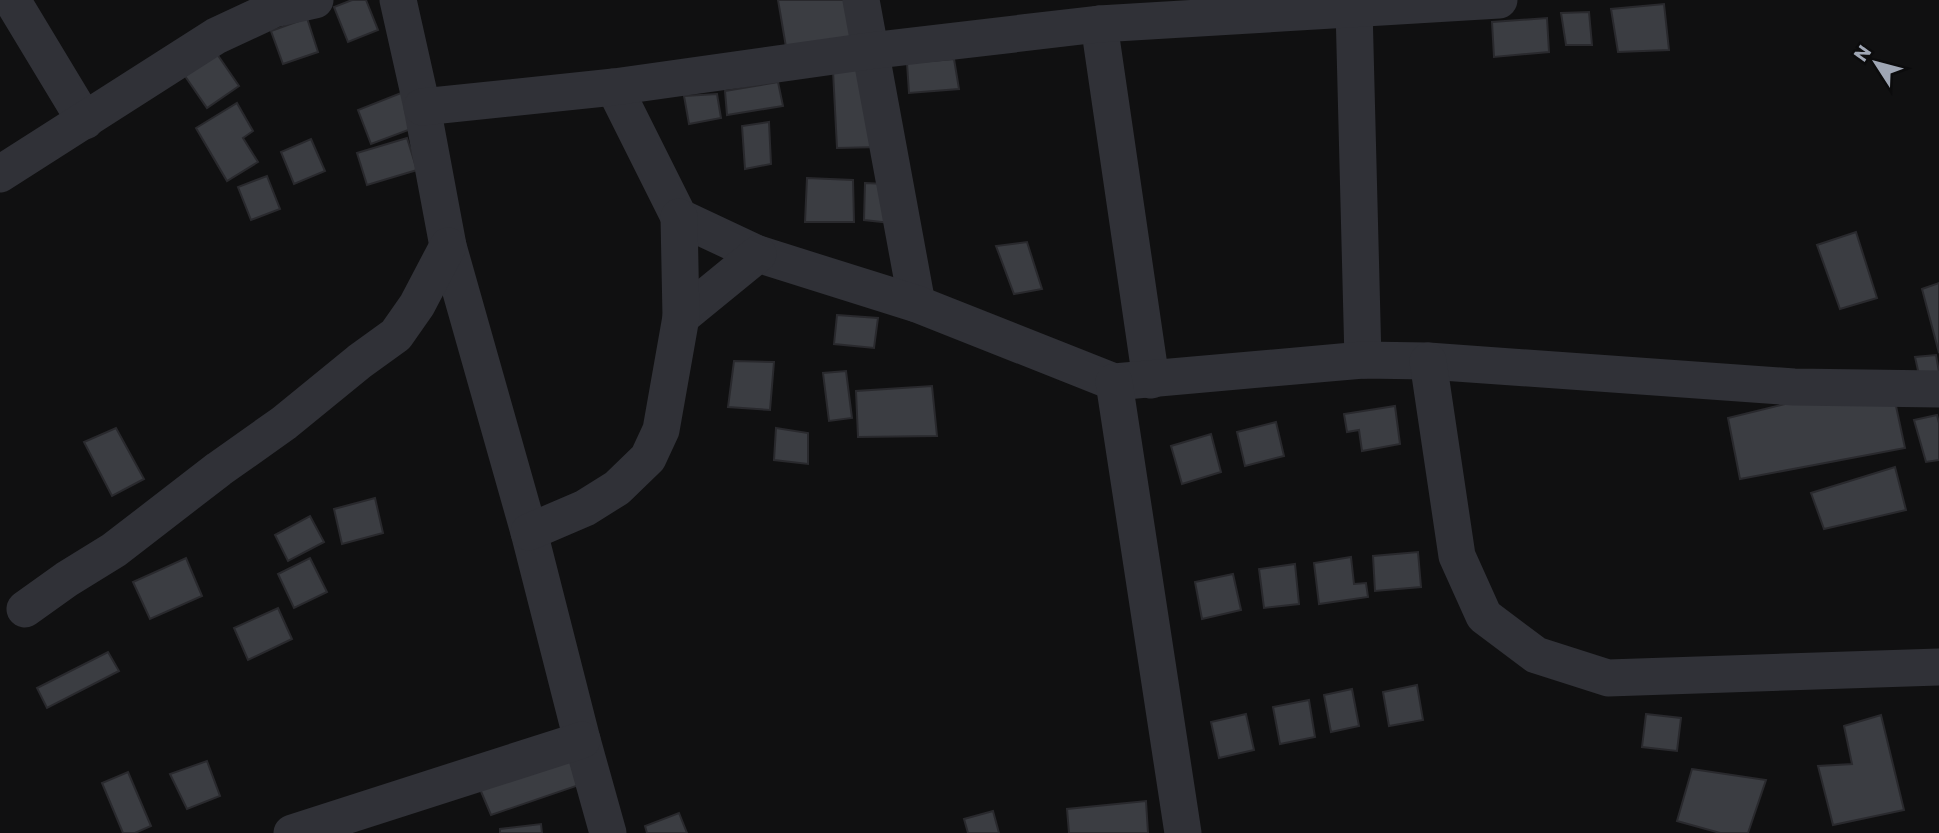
<svg xmlns="http://www.w3.org/2000/svg" width="1939" height="833" viewBox="0 0 1939 833" font-family="Commissioner,sans-serif">
  <style>
    .building { fill: #3b3d42; stroke: #29292d; stroke-width: 2 }
    .lines { fill: none; stroke-linecap: round; stroke-linejoin: round }
    .minor { stroke: #303137; stroke-width: 37 }
  </style>
  <rect width="100%" height="100%" fill="#101011"/>
  <g class="building">
    <path d="M352 0H366L378 30 348 42 334 7Z"/>
    <path d="M778 0H849L857 36 786 47Z"/>
    <path d="M1664 4 1669 50 1618 52 1611 9Z"/>
    <path d="M1589 12 1592 45H1566L1561 13Z"/>
    <path d="M307 18 318 52 283 64 271 31Z"/>
    <path d="M1547 18 1549 52 1494 57 1492 22Z"/>
    <path d="M217 54 239 86 207 108 185 76Z"/>
    <path d="M954 59 959 89 909 93 907 63Z"/>
    <path d="M867 69 880 147 837 148 833 71Z"/>
    <path d="M778 82 783 106 727 115 725 91Z"/>
    <path d="M406 91 419 126 371 144 358 110Z"/>
    <path d="M717 94 721 118 689 124 684 96Z"/>
    <path d="M237 103 253 131 243 138 258 162 227 181 196 128Z"/>
    <path d="M769 122 771 164 745 169 742 126Z"/>
    <path d="M407 138 417 170 367 185 357 153Z"/>
    <path d="M311 139 325 171 294 184 281 152Z"/>
    <path d="M267 176 280 209 251 220 238 187Z"/>
    <path d="M807 178 853 180 854 222H805Z"/>
    <path d="M865 183 908 185 909 225 864 220Z"/>
    <path d="M1856 232 1877 298 1840 309 1817 245Z"/>
    <path d="M1027 242 1042 289 1014 294 996 246Z"/>
    <path d="M1939 283V353L1922 289Z"/>
    <path d="M837 315 878 318 874 348 834 344Z"/>
    <path d="M1936 355 1939 372 1921 384 1915 357Z"/>
    <path d="M734 361 774 362 770 410 728 407Z"/>
    <path d="M846 371 852 418 829 421 823 373Z"/>
    <path d="M1890 378 1905 448 1740 479 1728 418Z"/>
    <path d="M932 386 937 436 858 437 856 391Z"/>
    <path d="M1395 406 1400 444 1362 451 1359 430 1347 432 1344 414Z"/>
    <path d="M1937 415 1939 423V460L1926 462 1914 420Z"/>
    <path d="M1276 422 1284 456 1245 466 1237 432Z"/>
    <path d="M116 428 144 479 112 496 84 442Z"/>
    <path d="M776 428 808 433V464L774 460Z"/>
    <path d="M1211 434 1221 472 1182 484 1171 446Z"/>
    <path d="M1895 467 1906 510 1824 529 1811 493Z"/>
    <path d="M375 498 383 533 342 544 334 509Z"/>
    <path d="M310 516 324 542 288 561 275 535Z"/>
    <path d="M1418 552 1421 587 1375 591 1373 556Z"/>
    <path d="M1351 557 1354 584 1366 583 1368 597 1319 604 1314 563Z"/>
    <path d="M186 558 202 596 150 619 133 582Z"/>
    <path d="M310 558 327 592 294 608 278 574Z"/>
    <path d="M1295 564 1299 604 1264 608 1259 569Z"/>
    <path d="M1233 574 1241 610 1202 619 1195 582Z"/>
    <path d="M278 608 292 639 248 660 234 628Z"/>
    <path d="M108 652 119 671 47 708 37 688Z"/>
    <path d="M1417 685 1423 720 1389 726 1383 692Z"/>
    <path d="M1352 689 1359 726 1331 732 1324 695Z"/>
    <path d="M1309 700 1315 737 1280 744 1273 707Z"/>
    <path d="M1246 714 1254 750 1219 758 1211 722Z"/>
    <path d="M1646 714 1681 718 1677 751 1642 747Z"/>
    <path d="M1881 715 1904 810 1833 825 1818 766 1852 764 1844 726Z"/>
    <path d="M571 760 582 784 491 815 480 789Z"/>
    <path d="M207 761 220 796 187 809 170 774Z"/>
    <path d="M1692 769 1766 780 1748 833H1720L1677 821Z"/>
    <path d="M128 772 151 826 135 833H123L102 783Z"/>
    <path d="M1146 801 1148 833H1069L1067 809Z"/>
    <path d="M993 811 999 833H968L964 819Z"/>
    <path d="M679 813 687 833H647L645 826Z"/>
    <path d="M541 824 542 833H500V829Z"/>
  </g>
  <g class="lines">
    <g class="minor">
      <path d="M12 0 85 121"/>
      <path d="M398 0 422 107 448 246 529 532 582 740 608 833"/>
      <path d="M861 0 917 304"/>
      <path d="M1354 8 1363 360"/>
      <path d="M1099 24 1151 380"/>
      <path d="M614 87 679 217 758 254 917 304 1114 382 1363 360 1428 361 1794 387 1939 389"/>
      <path d="M422 107 614 87 869 51 1099 24 1499 0"/>
      <path d="M0 174 216 36 274 9 315 0"/>
      <path d="M681 317 758 254"/>
      <path d="M1428 361 1457 556 1484 616 1536 655 1608 678 1939 667"/>
      <path d="M1114 382 1183 833"/>
      <path d="M529 532 585 508 617 488 648 458 661 430 681 317 679 217"/>
      <path d="M25 609 67 579 114 550 219 469 284 423 360 361 396 335 417 305 448 246"/>
      <path d="M292 833 582 740"/>
    </g>
  </g>
  <g transform="translate(1876 63) rotate(306)" stroke="#0b0b0c" stroke-width="5" paint-order="stroke">
  <path d="M0-5L12 26L0 18L-12 26Z" fill="#9fa6b4"/>
  <text y="-10" font-size="19" font-weight="bold" text-anchor="middle" fill="#9fa6b4">N</text>
  </g>
</svg>
